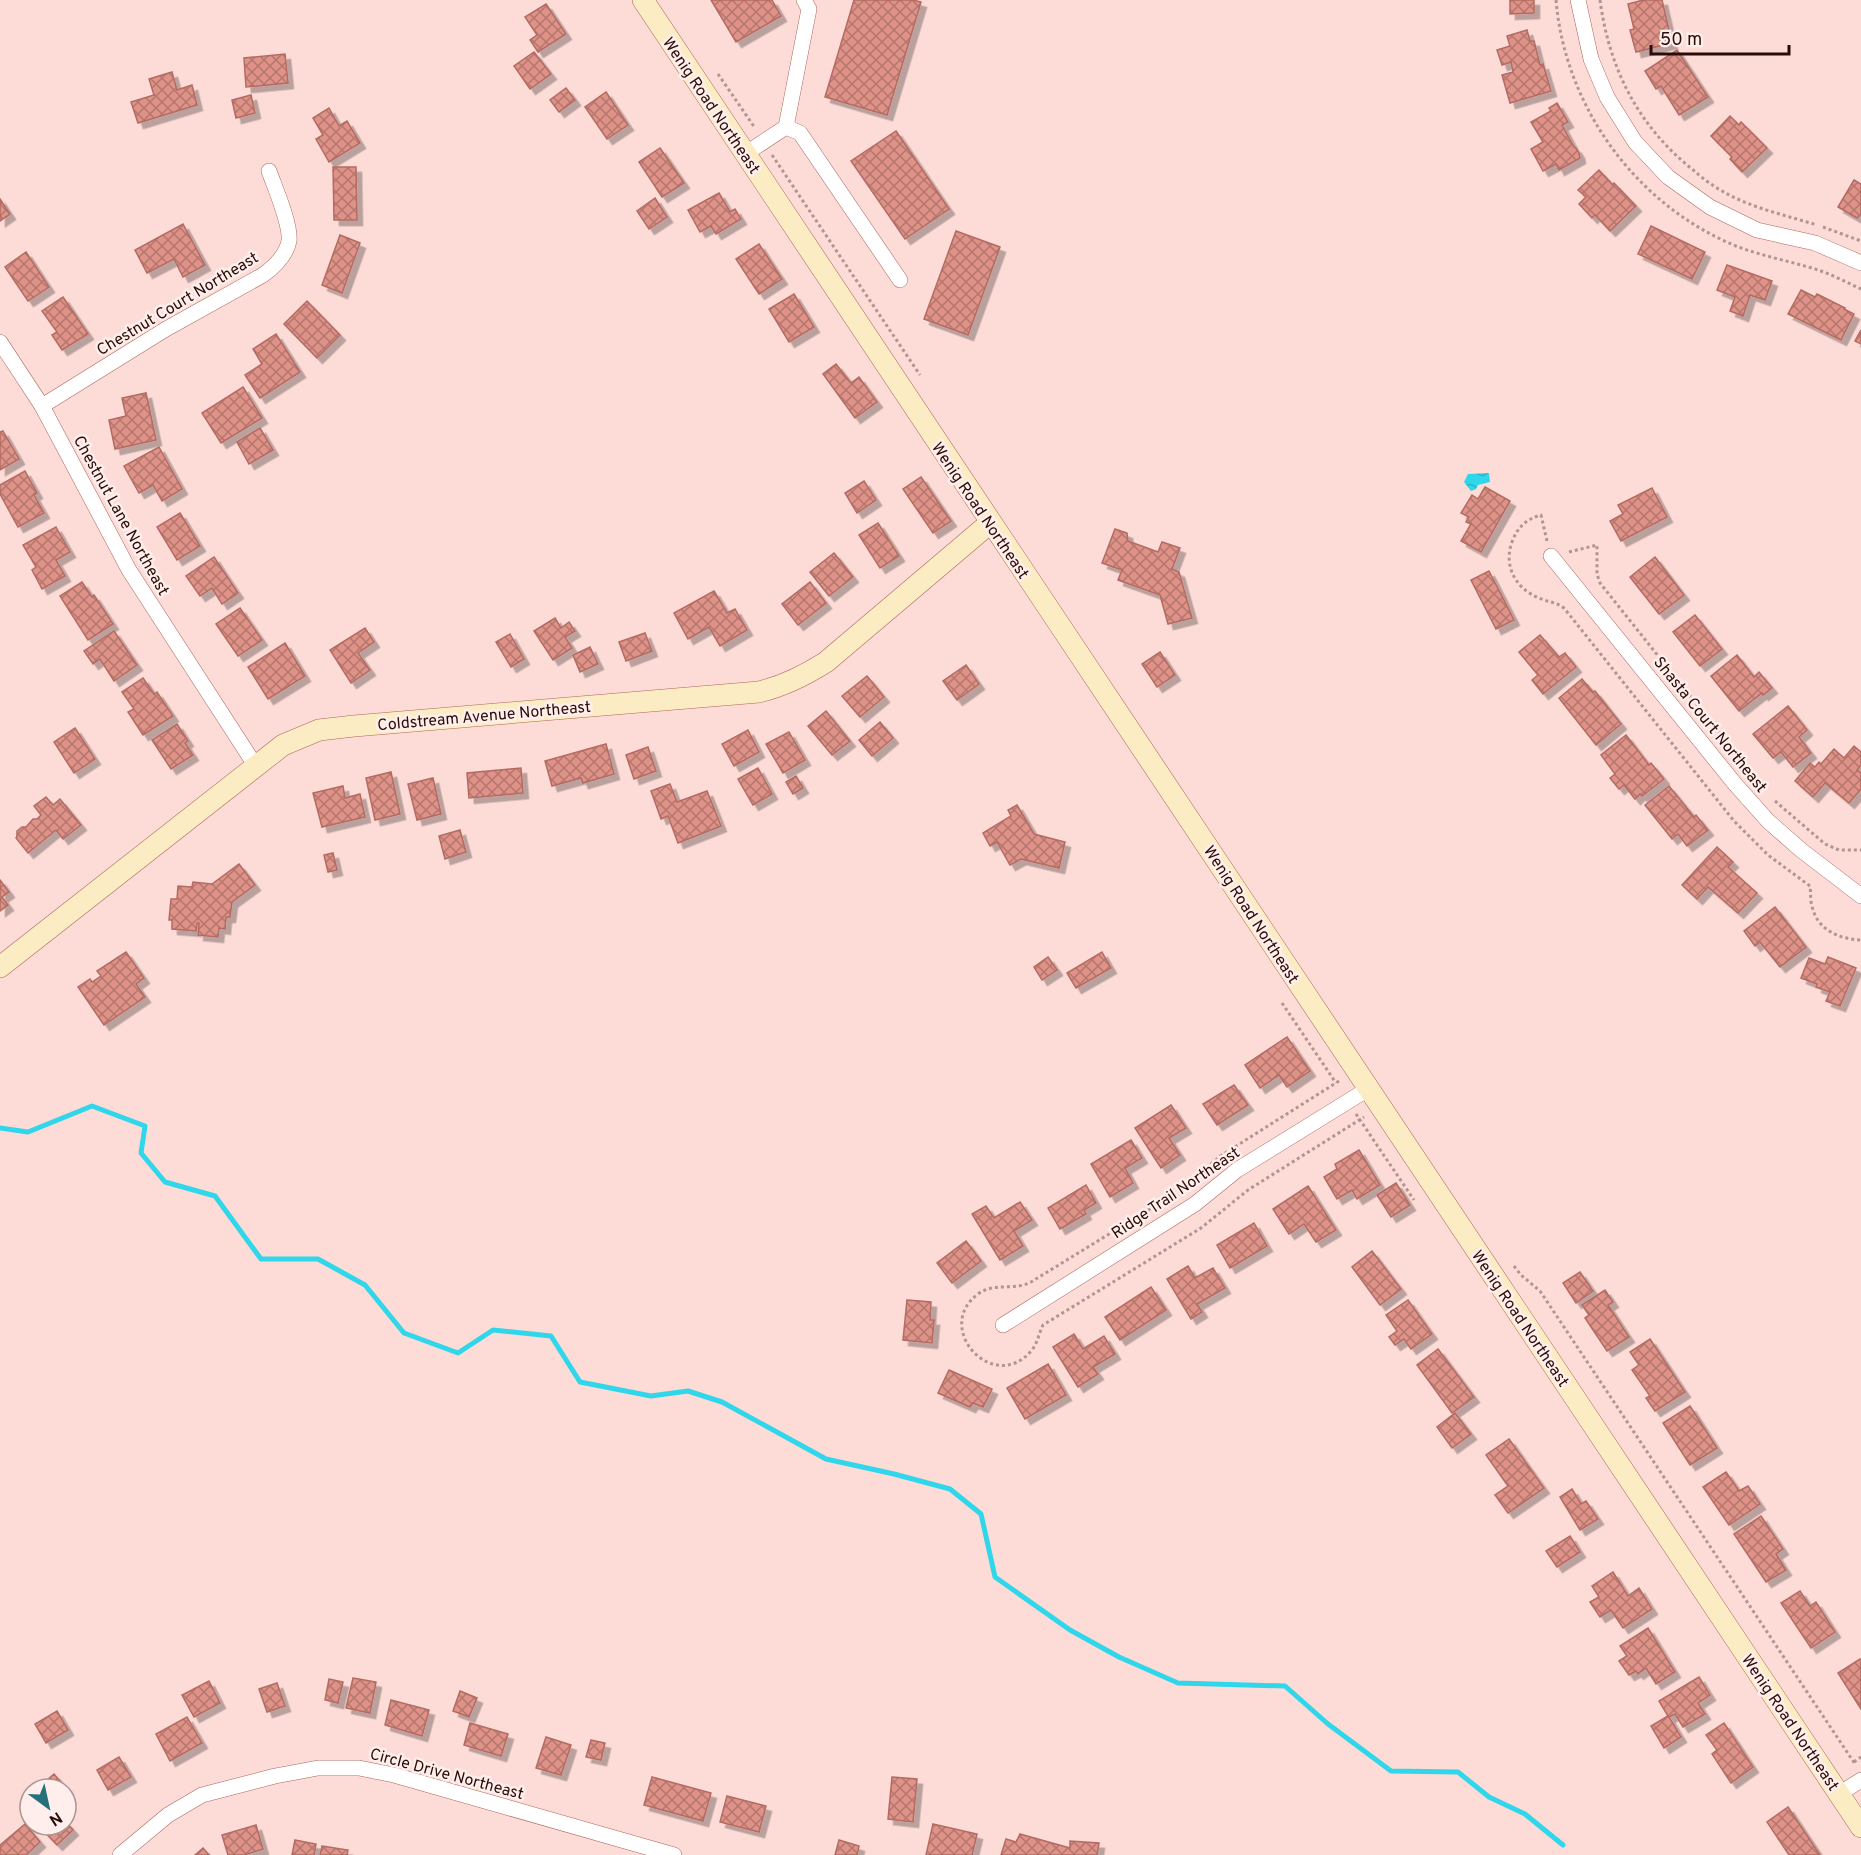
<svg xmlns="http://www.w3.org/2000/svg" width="1861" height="1855" viewBox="0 0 1861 1855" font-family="Overpass,sans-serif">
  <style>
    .water { fill: url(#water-waves) }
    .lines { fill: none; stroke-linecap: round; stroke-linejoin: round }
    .stream { stroke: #30d6ea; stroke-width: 5 }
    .building { fill: url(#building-cross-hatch); stroke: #b46b62; stroke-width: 1.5; filter: url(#shadow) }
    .street-casing { stroke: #ae655d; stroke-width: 16 }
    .secondary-casing { stroke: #ae655d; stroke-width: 22 }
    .path { stroke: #b3948f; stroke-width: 3; stroke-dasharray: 3 3; stroke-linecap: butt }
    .street { stroke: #fff; stroke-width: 15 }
    .secondary { stroke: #fbecc3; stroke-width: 21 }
    .labels { text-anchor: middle; stroke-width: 5; stroke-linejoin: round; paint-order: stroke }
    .street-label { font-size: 16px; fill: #290d0a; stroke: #ffeeeb }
  </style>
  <defs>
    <pattern id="water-waves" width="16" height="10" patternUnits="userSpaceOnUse" patternTransform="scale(1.5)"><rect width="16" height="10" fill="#30d6ea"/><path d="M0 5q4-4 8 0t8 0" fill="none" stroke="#2bb6c7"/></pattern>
    <pattern id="building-cross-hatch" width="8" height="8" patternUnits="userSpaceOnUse" patternTransform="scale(1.5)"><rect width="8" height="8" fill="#df9288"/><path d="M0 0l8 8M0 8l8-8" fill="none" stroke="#b5766d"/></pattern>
    <filter id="shadow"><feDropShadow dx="5.5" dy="5.5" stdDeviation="0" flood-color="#0004"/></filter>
  </defs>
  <rect width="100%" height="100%" fill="#fddcd7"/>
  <path class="water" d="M1489 473 1490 482 1478 485 1476 489 1471 491 1464 482 1468 474Z"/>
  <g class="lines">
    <path class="stream" d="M0 1128 28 1132 92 1106 145 1126 141 1153 165 1182 215 1196 261 1259H318L365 1285 404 1333 458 1353 493 1330 551 1336 580 1382 651 1396 688 1391 722 1402 826 1459 894 1474 950 1489 981 1514 995 1577 1070 1630 1119 1657 1178 1683 1285 1686 1328 1724 1391 1771 1458 1772 1489 1797 1525 1814 1563 1845"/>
  </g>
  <g class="building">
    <path d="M711 0H772L781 16 736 42Z"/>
    <path d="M854 0H913L921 2 887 115 825 97Z"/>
    <path d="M1510 0H1534V13L1510 14Z"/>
    <path d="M1643 0H1662L1672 43 1636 52 1630 30 1634 29 1628 4Z"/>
    <path d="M546 4 566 34 538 52 530 40 537 35 525 17Z"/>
    <path d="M1527 30 1530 41H1534L1540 65 1543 64 1551 91 1510 103 1502 75 1513 72 1511 62 1502 65 1497 50 1510 46 1507 36Z"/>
    <path d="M1677 50 1708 97 1679 115 1661 86 1656 89 1645 71Z"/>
    <path d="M534 52 551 74 530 89 514 66Z"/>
    <path d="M285 54 288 83 246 87 244 58Z"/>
    <path d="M172 72 177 90 192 85 197 105 138 123 131 102 154 95 149 79Z"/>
    <path d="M566 88 575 100 559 112 550 100Z"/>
    <path d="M606 92 628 125 607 139 585 107Z"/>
    <path d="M251 95 255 113 236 118 232 100Z"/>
    <path d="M1557 103 1568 122 1562 125 1574 147 1576 148 1579 153 1580 158 1559 170 1556 164 1543 171 1531 149 1543 142 1531 122 1551 111 1549 108Z"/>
    <path d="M329 108 339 126 347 121 360 143 329 162 316 139 323 135 313 118Z"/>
    <path d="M1730 116 1739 125 1741 122 1767 148 1742 172 1730 159 1732 157 1711 136Z"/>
    <path d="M896 131 949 209 905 239 851 161Z"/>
    <path d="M660 148 684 183 662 197 639 162Z"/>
    <path d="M333 167H356L357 220H334Z"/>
    <path d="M1599 170 1613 185 1614 183 1636 206 1610 231 1595 215 1592 218 1579 204 1586 197 1578 190Z"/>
    <path d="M1854 180 1861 184V214L1857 218 1838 207Z"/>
    <path d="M719 193 730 212 735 209 741 219 716 234 711 226 700 232 688 210Z"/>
    <path d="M655 198 667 217 649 229 637 211Z"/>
    <path d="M0 199 10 214 0 221Z"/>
    <path d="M183 224 205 265 183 277 174 259 147 273 135 250Z"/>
    <path d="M1651 226 1705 252 1692 279 1638 254Z"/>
    <path d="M956 231 1000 247 968 335 924 319Z"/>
    <path d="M340 235 360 243 342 293 322 285Z"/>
    <path d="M759 244 782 279 759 294 736 259Z"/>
    <path d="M26 252 49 287 28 301 5 267Z"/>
    <path d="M1727 265 1772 281 1765 300 1750 295 1743 316 1730 311 1735 297 1717 290Z"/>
    <path d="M1801 290 1815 297 1817 294 1845 308 1844 309 1854 314 1841 340 1788 314Z"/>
    <path d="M794 294 814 327 789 342 769 309Z"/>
    <path d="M63 297 88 334 62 350 52 335 57 332 42 311Z"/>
    <path d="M307 301 340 335 317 358 284 324Z"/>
    <path d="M1861 330V344L1855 341Z"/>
    <path d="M276 334 300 372 260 398 245 375 262 364 253 349Z"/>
    <path d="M836 364 851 383 859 377 877 402 855 418 823 374Z"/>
    <path d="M243 387 262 418 221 443 202 413Z"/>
    <path d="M146 393 156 440 115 449 109 420 126 416 122 398Z"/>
    <path d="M260 428 273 450 249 464 237 442Z"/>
    <path d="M3 431 19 459 0 470V432Z"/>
    <path d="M159 447 182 489 162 501 153 485 139 493 124 466Z"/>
    <path d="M25 471 37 493 34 495 44 513 18 527 0 494V485Z"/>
    <path d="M921 477 951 521 933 533 903 489Z"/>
    <path d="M864 481 876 500 857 513 845 493Z"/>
    <path d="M1485 487 1510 501 1481 552 1461 541 1471 524 1466 522 1469 517 1461 513 1472 495 1478 499Z"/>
    <path d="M1652 488 1667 517 1621 541 1610 521 1623 514 1618 505Z"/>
    <path d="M180 513 200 546 177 560 157 527Z"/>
    <path d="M878 523 899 556 880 568 859 535Z"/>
    <path d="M56 527 70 552 56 560 65 576 42 589 32 570 36 567 23 545Z"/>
    <path d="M1115 529 1127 533 1128 541 1158 552 1162 542 1180 548 1172 569 1179 572 1192 618 1168 624 1160 595 1118 580 1122 570 1102 563Z"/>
    <path d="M834 553 853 577 829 596 810 572Z"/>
    <path d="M214 557 238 593 222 604 212 588 200 596 186 576Z"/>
    <path d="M1655 557 1684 595 1659 614 1630 577Z"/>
    <path d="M1489 571 1514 620 1496 629 1471 580Z"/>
    <path d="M82 582 92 597 94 595 113 624 88 640 60 596Z"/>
    <path d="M810 582 826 603 798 625 782 604Z"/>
    <path d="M714 591 727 613 735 609 747 630 720 646 709 627 688 639 674 613Z"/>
    <path d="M240 608 262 640 238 656 216 624Z"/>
    <path d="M1695 615 1722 649 1700 666 1673 632Z"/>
    <path d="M555 618 561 628 569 622 575 631 565 637 572 648 553 660 534 631Z"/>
    <path d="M365 628 374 642 358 653 370 670 351 683 330 650Z"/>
    <path d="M114 631 137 665 114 681 100 659 93 664 84 651Z"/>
    <path d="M645 633 652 651 626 661 619 642Z"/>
    <path d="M510 634 524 659 511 667 496 642Z"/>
    <path d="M1540 635 1559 657 1565 653 1576 667 1543 694 1532 680 1538 675 1519 652Z"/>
    <path d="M285 643 305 676 268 699 248 667Z"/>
    <path d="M590 647 598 664 580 672 573 655Z"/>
    <path d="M1160 652 1175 675 1157 687 1142 664Z"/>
    <path d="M1737 655 1754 677 1759 672 1772 688 1763 695 1762 693 1739 711 1711 676Z"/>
    <path d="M966 665 979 684 957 700 943 681Z"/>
    <path d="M867 676 884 697 860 717 842 696Z"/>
    <path d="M143 678 154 694 157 692 173 716 143 735 128 712 134 709 122 692Z"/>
    <path d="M1582 679 1593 692 1595 691 1621 724 1596 745 1559 698Z"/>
    <path d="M1788 706 1807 730 1799 737 1811 753 1793 767 1781 752 1773 758 1753 734Z"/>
    <path d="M826 711 850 741 832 755 808 726Z"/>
    <path d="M880 722 893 738 872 756 859 740Z"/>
    <path d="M177 724 188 741 185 743 193 755 171 769 152 740Z"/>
    <path d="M75 728 95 759 74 773 54 742Z"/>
    <path d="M748 730 759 752 734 766 722 744Z"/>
    <path d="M789 732 805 760 783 773 766 744Z"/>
    <path d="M1626 735 1649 765 1651 763 1664 779 1642 796 1640 794 1635 799 1624 785 1619 789 1610 778 1615 774 1601 755Z"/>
    <path d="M606 744 614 774 583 783 581 778 552 786 545 761Z"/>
    <path d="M1854 746 1861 752V765L1857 770 1861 773V789L1849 803 1825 783 1813 797 1795 781 1810 763 1815 767 1819 762 1821 764 1834 749 1844 758Z"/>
    <path d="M648 747 656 771 634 779 626 755Z"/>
    <path d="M521 768 523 793 469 798 467 773Z"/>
    <path d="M758 768 772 794 753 805 738 779Z"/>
    <path d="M391 772 400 814 375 820 366 778Z"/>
    <path d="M796 776 803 788 793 794 786 782Z"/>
    <path d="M433 778 441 814 417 820 408 784Z"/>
    <path d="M670 784 677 802 707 791 721 826 678 843 668 816 661 819 651 791Z"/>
    <path d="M343 786 345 798 360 794 365 817 322 827 313 793Z"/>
    <path d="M1669 786 1694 817 1696 815 1708 830 1687 846 1678 834 1672 839 1645 805Z"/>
    <path d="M46 797 53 805 60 799 81 825 63 839 56 830 28 853 16 838 17 836V831L22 827H26L33 819H37L41 815 34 806Z"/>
    <path d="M1017 805 1034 834 1065 842 1059 868 1021 859 1010 865 997 842 990 846 983 833 1011 816 1008 810Z"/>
    <path d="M460 830 466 852 445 859 439 836Z"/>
    <path d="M1717 847 1733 862 1728 867 1757 893 1738 913 1708 887 1697 899 1682 885Z"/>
    <path d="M333 853 337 870 328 872 324 855Z"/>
    <path d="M239 864 255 885 232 902 230 917H226L225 929 219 928 218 937 198 935 199 923H197L196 931 172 929V920H169L171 899H177L178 886 192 887 193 882 212 884Z"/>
    <path d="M0 880 9 892 2 897 8 905 0 911Z"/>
    <path d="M1775 907 1806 947 1780 967 1760 942 1755 946 1744 931Z"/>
    <path d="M126 952 144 978 136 984 145 997 104 1025 78 987 90 979 92 982 101 976 97 971Z"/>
    <path d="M1102 952 1111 968 1076 988 1067 973Z"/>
    <path d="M1048 957 1057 970 1042 980 1034 967Z"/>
    <path d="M1828 957 1856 968 1840 1006 1826 1001 1830 992 1816 987 1817 984 1801 978 1809 958 1825 964Z"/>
    <path d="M1287 1037 1310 1071 1287 1087 1279 1075 1260 1088 1245 1065Z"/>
    <path d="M1234 1085 1248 1105 1217 1125 1203 1104Z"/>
    <path d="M1171 1105 1186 1128 1169 1138 1180 1155 1161 1168 1135 1128Z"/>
    <path d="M1131 1140 1142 1158 1125 1168 1133 1183 1110 1197 1091 1164Z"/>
    <path d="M1359 1150 1380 1185 1357 1199 1352 1190 1337 1199 1324 1177 1337 1169 1335 1164Z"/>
    <path d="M1396 1183 1410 1205 1391 1217 1377 1195Z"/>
    <path d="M1086 1185 1096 1203 1084 1210 1086 1214 1060 1229 1048 1208Z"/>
    <path d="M1308 1186 1336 1230 1316 1242 1304 1224 1289 1234 1273 1209Z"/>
    <path d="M1020 1202 1032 1220 1014 1231 1023 1246 1000 1260 972 1214 986 1206 994 1218Z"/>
    <path d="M1254 1223 1267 1246 1230 1268 1217 1245Z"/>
    <path d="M966 1241 981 1261 952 1283 937 1263Z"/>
    <path d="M1372 1251 1401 1289 1380 1305 1352 1267Z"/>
    <path d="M1188 1266 1195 1278 1213 1268 1225 1288 1197 1304 1202 1312 1191 1319 1167 1279Z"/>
    <path d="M1580 1272 1593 1291 1576 1303 1563 1283Z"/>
    <path d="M1151 1287 1166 1310 1120 1340 1105 1317Z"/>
    <path d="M1605 1290 1613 1302 1608 1305 1629 1337 1607 1351 1585 1318 1589 1315 1582 1305Z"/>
    <path d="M907 1300 931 1302 930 1320H934L932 1343 903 1340Z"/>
    <path d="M1408 1300 1432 1334 1411 1349 1404 1339 1395 1345 1389 1337 1397 1331 1386 1315Z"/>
    <path d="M1074 1334 1083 1349 1104 1336 1115 1354 1093 1367 1098 1374 1078 1387 1053 1347Z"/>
    <path d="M1650 1339 1685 1392 1655 1411 1646 1398 1650 1396 1632 1370 1639 1365 1630 1352Z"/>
    <path d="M1438 1349 1474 1397 1452 1413 1417 1365Z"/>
    <path d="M1048 1364 1066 1395 1025 1419 1007 1388Z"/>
    <path d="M949 1370 992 1389 983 1407 973 1403 970 1407 938 1393Z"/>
    <path d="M1690 1406 1717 1448 1690 1465 1663 1423Z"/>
    <path d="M1455 1413 1471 1434 1452 1448 1437 1427Z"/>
    <path d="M1509 1439 1544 1488 1508 1513 1495 1495 1508 1486 1486 1455Z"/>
    <path d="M1726 1472 1739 1491 1748 1486 1760 1504 1729 1525 1703 1487Z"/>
    <path d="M1572 1489 1581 1504 1586 1501 1598 1519 1580 1530 1560 1497Z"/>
    <path d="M1761 1516 1783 1549 1776 1554 1786 1570 1766 1582 1734 1534Z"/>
    <path d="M1570 1536 1580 1552 1557 1567 1546 1551Z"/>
    <path d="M1613 1572 1628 1596 1639 1588 1652 1609 1623 1628 1611 1610 1600 1617 1590 1602 1599 1597 1592 1586Z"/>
    <path d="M1800 1591 1810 1606 1816 1602 1835 1632 1811 1648 1781 1603Z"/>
    <path d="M1648 1628 1675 1672 1656 1684 1646 1668 1638 1674 1636 1671 1629 1675 1619 1661 1627 1656 1620 1646Z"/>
    <path d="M1860 1659 1861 1660V1709L1838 1673Z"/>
    <path d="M1699 1677 1710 1695 1698 1703 1705 1714 1683 1727 1675 1714 1669 1717 1681 1737 1664 1748 1651 1726 1668 1716 1659 1701Z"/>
    <path d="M353 1678 376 1682 370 1713 346 1708Z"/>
    <path d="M329 1679 343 1682 338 1703 325 1700Z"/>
    <path d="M209 1681 220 1703 194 1717 182 1695Z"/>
    <path d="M277 1683 285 1706 267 1712 259 1689Z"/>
    <path d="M460 1691 477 1698 469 1717 453 1711Z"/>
    <path d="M391 1700 429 1710 422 1736 385 1725Z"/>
    <path d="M57 1711 68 1730 46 1743 35 1724Z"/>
    <path d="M187 1717 202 1743 170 1761 156 1734Z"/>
    <path d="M470 1723 508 1734 501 1756 464 1745Z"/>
    <path d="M1724 1723 1753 1767 1731 1783 1712 1754 1717 1750 1706 1735Z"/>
    <path d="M546 1737 571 1745 561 1775 536 1768Z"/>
    <path d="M591 1740 605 1743 601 1760 586 1757Z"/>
    <path d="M119 1757 131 1777 108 1790 97 1770Z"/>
    <path d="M54 1774 66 1788 41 1789 39 1787Z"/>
    <path d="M652 1777 711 1793 703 1821 644 1805Z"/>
    <path d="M892 1777 917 1779 913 1822 888 1819Z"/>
    <path d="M727 1796 766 1806 759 1832 720 1822Z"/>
    <path d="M1788 1807 1820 1855H1789L1767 1822Z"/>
    <path d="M66 1822 73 1830 57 1845 38 1825H66Z"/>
    <path d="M25 1824 40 1842 26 1855H0V1845Z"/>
    <path d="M933 1824 977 1834 972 1855H926Z"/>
    <path d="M256 1825 263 1849 244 1855H228L222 1835Z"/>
    <path d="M1020 1834 1070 1848V1841L1099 1843 1097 1855H1001L1006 1839 1016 1842Z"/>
    <path d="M295 1840 316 1844 314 1855H292Z"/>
    <path d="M839 1840 859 1846 857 1855H835Z"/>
    <path d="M322 1846 348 1850 347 1855H320Z"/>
    <path d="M203 1848 209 1855H195Z"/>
  </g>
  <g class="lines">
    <g class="street-casing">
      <g id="street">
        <path d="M1578 0 1591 59 1607 97 1635 142 1668 177 1710 207 1757 230 1815 243 1861 263"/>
        <path d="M786 127 800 133 900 280"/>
        <path d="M745 154 786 127 809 9 804 0"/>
        <path d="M0 342 42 406 129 570 255 765"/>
        <path d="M42 406 166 329 263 275C274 267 286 256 289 241 291 224 275 188 269 171"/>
        <path d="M1551 556 1735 784 1768 821 1801 850 1861 896"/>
        <path d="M1003 1325 1195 1204 1237 1170 1368 1089"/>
        <path d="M1839 1794 1861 1780"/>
        <path d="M120 1855 168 1815 202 1795 275 1776 318 1768H359L394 1775 674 1855"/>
      </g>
    </g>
    <g class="secondary-casing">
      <g id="secondary">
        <path d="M643 0 1861 1827"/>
        <path d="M0 967 283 745 319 730 354 726 759 692C784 686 804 676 826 662L990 523"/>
      </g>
    </g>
    <g class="path">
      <path d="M1556 0C1565 107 1636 205 1736 246 1762 256 1789 261 1815 269 1831 274 1846 282 1861 289"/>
      <path d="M1600 0C1609 68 1638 126 1692 169 1701 177 1711 185 1722 191 1751 208 1785 215 1817 225"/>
      <path d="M718 74 755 128"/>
      <path d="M772 155 920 375"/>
      <path d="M1823 227 1861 241"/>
      <path d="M1547 541 1541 515C1526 519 1517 528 1512 542 1503 566 1516 589 1539 598 1548 602 1556 602 1564 608L1734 821 1768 855 1810 886C1811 893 1810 900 1812 906 1817 930 1839 939 1861 940"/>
      <path d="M1569 552 1597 545V574L1600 583 1761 785"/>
      <path d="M1775 801 1825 844 1839 850H1861"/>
      <path d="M1282 1003 1336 1083"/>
      <path d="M1339 1081 1222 1155 1171 1196 1031 1282C1015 1291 994 1282 978 1294 932 1328 994 1396 1032 1350 1038 1342 1039 1333 1043 1325L1201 1228 1248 1190 1364 1117"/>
      <path d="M1356 1114 1414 1200"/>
      <path d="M1514 1266 1521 1275 1540 1291 1855 1764"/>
      <path d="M1854 1762 1861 1757"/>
    </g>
    <use href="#street" class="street"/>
    <use href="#secondary" class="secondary"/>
  </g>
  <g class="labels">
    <g class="street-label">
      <text transform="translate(712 105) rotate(56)" y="6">Wenig Road Northeast</text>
      <text transform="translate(177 303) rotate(-31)" y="6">Chestnut Court Northeast</text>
      <text transform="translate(981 510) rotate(56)" y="6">Wenig Road Northeast</text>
      <text transform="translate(122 515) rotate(61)" y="6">Chestnut Lane Northeast</text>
      <text transform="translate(484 715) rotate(-5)" y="6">Coldstream Avenue Northeast</text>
      <text transform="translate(1711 724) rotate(51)" y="6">Shasta Court Northeast</text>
      <text transform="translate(1252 914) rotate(57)" y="6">Wenig Road Northeast</text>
      <text transform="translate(1175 1192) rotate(-34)" y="6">Ridge Trail Northeast</text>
      <text transform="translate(1521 1318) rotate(56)" y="6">Wenig Road Northeast</text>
      <text transform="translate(1791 1722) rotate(56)" y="6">Wenig Road Northeast</text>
      <text transform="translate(447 1773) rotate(15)" y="6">Circle Drive Northeast</text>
    </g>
  </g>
  <g transform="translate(48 1807) rotate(147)"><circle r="28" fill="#ffeeeb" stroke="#a99491" stroke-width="1.5"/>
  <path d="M0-4.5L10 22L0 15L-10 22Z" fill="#27707a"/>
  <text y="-9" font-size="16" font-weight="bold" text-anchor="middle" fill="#290d0a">N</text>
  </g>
  <path d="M1651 45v9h138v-9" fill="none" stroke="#290d0a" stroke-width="3"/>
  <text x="1660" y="45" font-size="18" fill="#290d0a" stroke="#ffeeeb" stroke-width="4.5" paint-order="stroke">50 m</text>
</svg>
